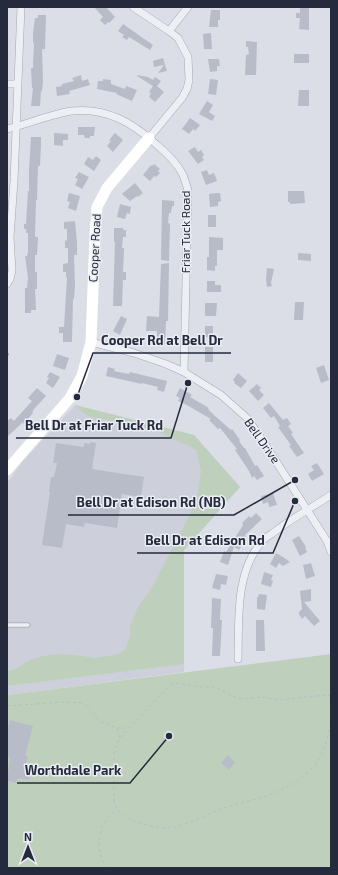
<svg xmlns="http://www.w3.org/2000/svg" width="338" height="875" viewBox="0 0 338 875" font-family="'Exo 2',sans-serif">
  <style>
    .built { fill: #cdd0db }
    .green { fill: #bed0bc }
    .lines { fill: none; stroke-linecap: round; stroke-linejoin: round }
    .stream { stroke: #95a6c7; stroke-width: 2 }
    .building { fill: #b8bcc8 }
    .lane-casing { stroke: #a4a8b3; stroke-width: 5 }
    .street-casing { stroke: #a4a8b3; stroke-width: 8 }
    .path { stroke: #babcc4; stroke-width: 1; stroke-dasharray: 3 3; stroke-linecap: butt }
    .lane { stroke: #eeeff4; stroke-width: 3.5 }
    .street { stroke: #eeeff4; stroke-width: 7 }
    .secondary { stroke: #fff; stroke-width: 11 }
    .labels { text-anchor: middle; stroke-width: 3; stroke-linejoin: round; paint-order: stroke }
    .street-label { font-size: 12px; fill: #252a3c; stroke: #eaedf4 }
    .leader { fill: none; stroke: #252a3c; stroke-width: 1.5 }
    .callout-dot { fill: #252a3c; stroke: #eaedf4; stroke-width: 1.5 }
    .callout-label { font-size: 13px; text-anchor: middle; font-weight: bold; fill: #252a3c; stroke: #eaedf4; stroke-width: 3; stroke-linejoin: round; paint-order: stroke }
  </style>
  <rect width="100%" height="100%" fill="#dbdee6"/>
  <path class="built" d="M75 405 194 435 240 487 184 550V672L7 695V483L23 461Z"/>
  <g class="green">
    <path d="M75 405 194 435 240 487 184 550V664L7 686V672L17 668 30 660 42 656 58 654 75 655 96 658 119 654 126 648 130 635V626L138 607 152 587 182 530 197 500 201 471 196 450 153 429 88 416 82 412Z"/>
    <path d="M331 654V868H7V695Z"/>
  </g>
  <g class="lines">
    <path class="stream" d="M7 356 8 354"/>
  </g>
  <g class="building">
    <path d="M94 7H106L115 17 109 23 108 22 105 25 100 20 103 17Z"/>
    <path d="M300 7H309V30L299 29 300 18H296V13H300Z"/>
    <path d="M211 10H220V20H218V27H209Z"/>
    <path d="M38 15H46L45 49H42L43 82 42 91H41L40 106H31L33 88H32L31 68H33V63L34 43H33V33L35 18H38Z"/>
    <path d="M123 24 153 45 150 50 129 37 127 40 122 37 124 35 118 31Z"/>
    <path d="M211 33 212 49H204L203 34Z"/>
    <path d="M246 41 257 42 256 75H245L246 55 249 54 248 47H246Z"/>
    <rect x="294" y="54" width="15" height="9"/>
    <path d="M163 58 167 71 158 73 164 65 154 67 153 61Z"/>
    <path d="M208 59H219L220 66H217V71L210 72Z"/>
    <path d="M81 75 82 81 88 79 90 85 69 91 70 94 57 96 56 87 62 86V84L74 81 72 78Z"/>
    <path d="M137 75 148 77 153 80 155 77 161 81 157 86 164 92 155 102 149 97 151 93 149 92 153 86 137 76Z"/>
    <path d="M103 79 111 80V84L125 89 126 86 137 90 132 101 116 94 117 93 97 89 98 81H103Z"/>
    <path d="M210 79 218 80 216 95 208 94Z"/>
    <path d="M299 90H309V106H298Z"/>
    <path d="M207 101 213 105 209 112 215 116 212 121 199 114Z"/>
    <path d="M190 118 200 125 195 131 193 129 189 134 182 129Z"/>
    <path d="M78 127H95L94 136H90V138H85L84 135H78Z"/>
    <path d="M54 133 68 134V140H63V146L54 145Z"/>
    <path d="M115 133 123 140 113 152 107 146 111 141 109 140Z"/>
    <path d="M31 137H41V145L40 166H38L37 200H36L35 237H38L37 255H35V272H37V289H35L36 310H31V313H25V288H27L28 278 25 256H27L28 252V233H26V229H24V224H26L28 191H29V171Z"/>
    <path d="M195 147 198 152 201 150 204 155 202 157 204 160 198 164 188 151Z"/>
    <path d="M96 156 101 160 94 171 84 164 88 157 93 160Z"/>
    <path d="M154 164 160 169 158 171 160 173 156 177 154 176 150 181 143 175 151 165 152 166Z"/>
    <path d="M207 170 209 175 214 173 217 181 206 185 201 172Z"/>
    <path d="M79 172 89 177 82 189 75 185 78 179 75 178Z"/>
    <path d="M135 183 143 193 138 197 137 196 130 201 122 194Z"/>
    <path d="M288 191H304L305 203 290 204V202H288Z"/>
    <path d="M69 193 80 196 76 211 68 208 70 202 67 201Z"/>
    <path d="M217 193H220L221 201 218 202V206L210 207 209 194Z"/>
    <path d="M162 200 174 201V206H172L171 213H169L168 223 170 224 169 261 161 260Z"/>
    <path d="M120 204 131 207 130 214 127 213 125 219 117 217Z"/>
    <rect x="208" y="215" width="8" height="12"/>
    <path d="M75 221 77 242V255H74L75 286 74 299H73L72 342H63V333H59V327H64L67 277H66V272H63V264L68 263V248H65V240L67 241V229H64V222Z"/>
    <path d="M114 228H123V230H126V237H123L122 248H124L123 272H126V280H123L122 306H113L115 242H114Z"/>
    <path d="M209 237 223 238V250H217V266H215V271L207 270V257H209Z"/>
    <path d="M298 253 311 254V261L298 260Z"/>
    <path d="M169 263 168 321H166L165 344H157V331H146L147 316 159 317 161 264Z"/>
    <path d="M267 268 274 269 271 283 272 286 267 287 266 279Z"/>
    <path d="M207 281H215V285H221V292H207Z"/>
    <path d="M295 302H304L303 320H294Z"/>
    <path d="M205 303H217L216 316H205Z"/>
    <path d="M121 316 127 319 120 335 113 331Z"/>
    <rect x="205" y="326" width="8" height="11"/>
    <rect x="205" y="347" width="8" height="15"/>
    <path d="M57 354 69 358 65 370 53 366Z"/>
    <path d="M324 365 329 380 321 383 316 368Z"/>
    <path d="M108 367 115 369 114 371 129 374 130 372 167 381 164 392 157 390 158 387 142 383V384L106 376Z"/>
    <path d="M50 372 60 377 53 388 46 383 49 378 47 377Z"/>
    <path d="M238 373 247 381 241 388 234 383 235 382 233 380Z"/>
    <path d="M257 384 261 388 259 390 264 395 258 401 249 391Z"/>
    <path d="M37 388 46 396 34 409 32 413H33L24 424 23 422 7 437V421L11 418 14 421 32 401 28 398Z"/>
    <path d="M180 388 192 395 190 397 209 408 208 409 215 416 231 430 232 429 240 440 239 441 244 448H245L255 466 257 465 264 476 257 480 254 476 252 478 249 471 235 450 237 449 220 428 218 429 209 420 211 419 185 404 178 401 180 398 176 396Z"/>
    <path d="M269 403 283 420 287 418 291 424 288 426 293 433 291 434 304 453 297 457 289 446 291 445 278 427 280 426 274 416 271 418 263 408Z"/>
    <path d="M90 442 96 443 92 469 144 477 141 497 122 494 117 528 85 523 84 527 66 524 62 548 42 545 50 492H49L51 477H54L57 463H53L56 443 84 447V443L90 444Z"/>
    <path d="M317 463 324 474 312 481 308 474 314 470 311 466Z"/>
    <path d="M273 493 277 505 269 507 268 502 263 504 261 496Z"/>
    <path d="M256 513 262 519 245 535 246 536 242 542H244L239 550 234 547 228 565 220 562 224 551 226 552 243 525 242 523 249 516 251 518Z"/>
    <path d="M299 536 306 547 305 548 307 552 300 556 292 540Z"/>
    <path d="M276 553 283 557 290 562 283 566 279 563 276 568 270 564Z"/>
    <path d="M311 563 315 576 306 579 303 565Z"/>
    <path d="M264 572 273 575 271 580 273 581 271 587 261 584Z"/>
    <path d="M216 574 228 576 226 585 221 584 220 590 212 588Z"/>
    <path d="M311 589V601L304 602 320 621 314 626 305 616 302 619 299 614V612L302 609 300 591Z"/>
    <path d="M259 594 267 595 265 610 257 609V597H258Z"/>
    <path d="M212 598 221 599 220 620H222L220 656H212L213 628H211Z"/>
    <path d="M256 620H264L265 651H256Z"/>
    <path d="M10 720 33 726 25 756H28L25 767 32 768 29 780 18 778 16 783 7 781 10 757H7V732Z"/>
    <path d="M228 755 235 762 229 770 221 763Z"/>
  </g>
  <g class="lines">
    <g class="lane-casing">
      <path id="lane" d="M7 625H28"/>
    </g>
    <g class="street-casing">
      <g id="street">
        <path d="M133 7 169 31 178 38 188 57 189 80 187 89 182 98 149 138"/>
        <path d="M169 31 188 7"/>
        <path d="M7 84H17"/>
        <path d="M7 129C28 124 51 114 72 111 106 107 133 123 157 145 168 154 177 163 183 175 185 180 186 185 188 190L184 372"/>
        <path d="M7 284 10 279 12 271 10 237 14 181 21 7"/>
        <path d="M91 342 134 353 166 364 184 372 221 395 247 418 261 438 327 541 331 552"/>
        <path d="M238 659C239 619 235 573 262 541 266 537 272 534 277 530 294 517 313 507 331 495"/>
      </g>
    </g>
    <g class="path">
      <path d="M331 696 326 695 279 700 262 697 242 699 235 697 216 687H199L177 683 173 684 166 689 120 738C112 750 114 765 114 779 114 789 112 804 119 812 126 821 156 828 167 828 185 827 202 816 218 810 252 798 285 797 311 769 325 754 326 741 331 722"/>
      <path d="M7 706 64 702 83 703 87 706 99 721 117 728H130"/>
      <path d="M117 729 120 738"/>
      <path d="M108 868C93 851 97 821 117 810"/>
    </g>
    <use href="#lane" class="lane"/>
    <use href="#street" class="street"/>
    <path class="secondary" d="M7 470 70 398 82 376 91 342 95 235 97 207 107 188 149 138"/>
  </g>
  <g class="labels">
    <g class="street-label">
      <text transform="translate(186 232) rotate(-90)" y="4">Friar Tuck Road</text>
      <text transform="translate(95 248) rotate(-87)" y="4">Cooper Road</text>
      <text transform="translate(262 441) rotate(55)" y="4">Bell Drive</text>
    </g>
  </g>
  <path class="leader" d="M77 397L93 353H231M188 383L171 438H16M295 480L234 515H68M295 501L273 553H137M169 736L130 783H17"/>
  <g class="callout-dot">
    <circle cx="77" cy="397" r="4"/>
    <circle cx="188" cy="383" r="4"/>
    <circle cx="295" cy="480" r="4"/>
    <circle cx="295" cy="501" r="4"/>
    <circle cx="169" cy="736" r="4"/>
  </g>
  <g class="callout-label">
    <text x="162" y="345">Cooper Rd at Bell Dr</text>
    <text x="94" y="430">Bell Dr at Friar Tuck Rd</text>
    <text x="151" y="507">Bell Dr at Edison Rd (NB)</text>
    <text x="205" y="545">Bell Dr at Edison Rd</text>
    <text x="73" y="775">Worthdale Park</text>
  </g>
  <rect width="338" height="875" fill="none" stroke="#252a3c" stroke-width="16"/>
  <g transform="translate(28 847)" stroke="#eaedf4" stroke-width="3" paint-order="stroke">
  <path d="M0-3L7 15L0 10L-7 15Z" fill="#252a3c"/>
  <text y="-6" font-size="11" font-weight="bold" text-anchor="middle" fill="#252a3c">N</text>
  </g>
</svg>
